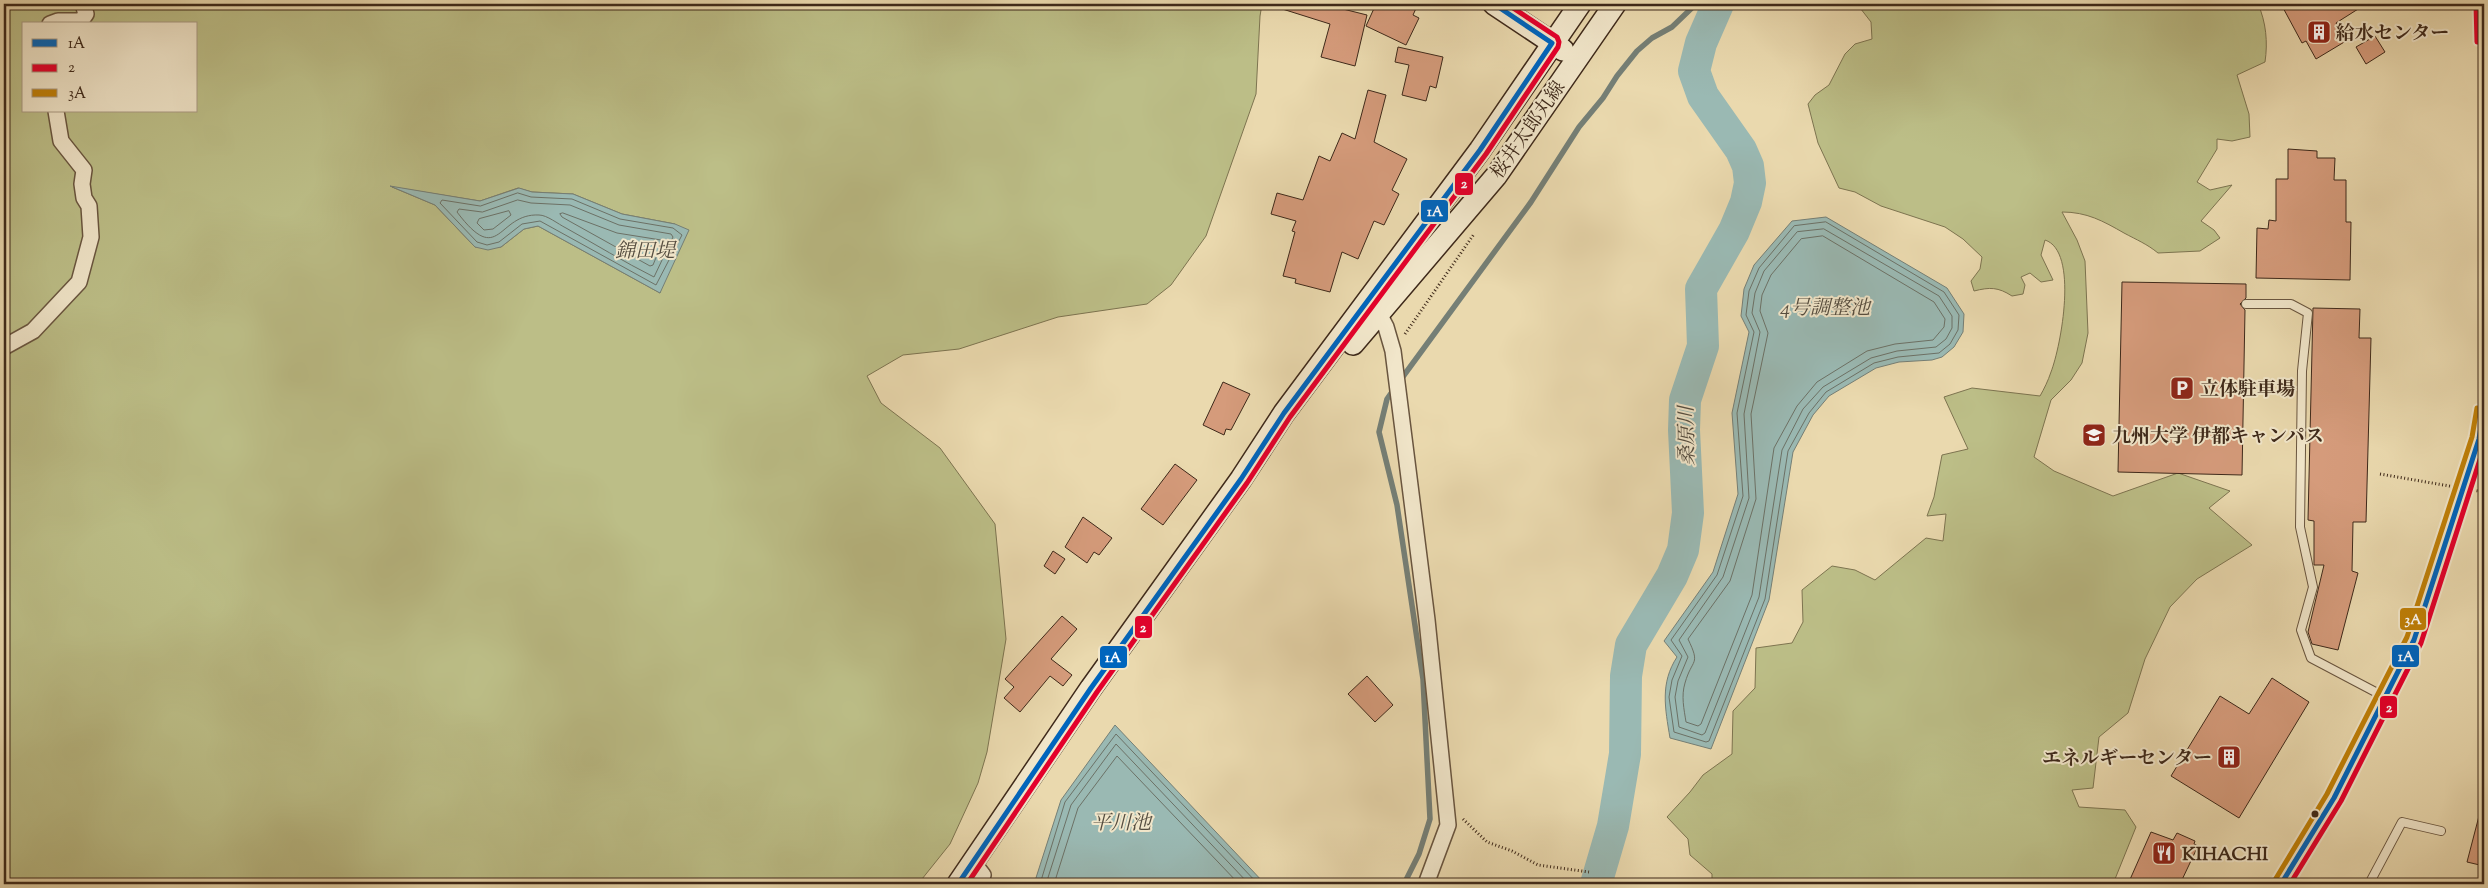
<svg xmlns="http://www.w3.org/2000/svg" width="2488" height="888" viewBox="0 0 2488 888" font-family="'Sorts Mill Goudy','Noto Serif JP',serif">
  <style>
    .green { fill: #bcbe87; stroke: #7d7450; fill-rule: evenodd }
    .water { fill: #9ab9b3; stroke: #757f76 }
    .lines { fill: none; stroke-linecap: round; stroke-linejoin: round }
    .shore { stroke: #6c7166; stroke-width: 1 }
    .stream { stroke: #757f76; stroke-width: 5.5 }
    .river { stroke: #9ab9b3; stroke-width: 32 }
    .building { fill: #d59b7b; stroke: #3e291a }
    .lane-casing { stroke: #69553f; stroke-width: 10 }
    .street-casing { stroke: #69553f; stroke-width: 18 }
    .secondary-casing { stroke: #3e291a; stroke-width: 24 }
    .path { stroke: #3e291a; stroke-width: 3; stroke-dasharray: 1 2.5; stroke-linecap: butt }
    .lane { stroke: #f1e6ca; stroke-width: 8 }
    .street { stroke: #f1e6ca; stroke-width: 15 }
    .secondary { stroke: #f1e6ca; stroke-width: 21 }
    .path-bridge { stroke: #3e291a; stroke-width: 3; stroke-dasharray: 1 2.5; stroke-linecap: butt }
    .bus-1-casing { stroke: #f1e6ca; stroke-width: 9 }
    .bus-2-casing { stroke: #f1e6ca; stroke-width: 9 }
    .bus-3-casing { stroke: #f1e6ca; stroke-width: 9 }
    .bus-1 { stroke: #0065bd; stroke-width: 5 }
    .bus-2 { stroke: #e4002b; stroke-width: 5 }
    .bus-3 { stroke: #c08008; stroke-width: 5 }
    .bus-dot { fill: #3e291a; stroke: #f1e6ca; stroke-width: 2 }
    .labels { text-anchor: middle; stroke-width: 4; stroke-linejoin: round; paint-order: stroke }
    .poi-label { font-size: 19px; font-weight: bold; fill: #3e291a; stroke: #f1e6ca; text-anchor: start }
    .street-label { font-size: 19px; fill: #3e291a; stroke: #f1e6ca }
    .water-label { font-size: 20px; font-style: italic; fill: #554d40; stroke: #f1e6ca }
    .line-badge { stroke: #f1e6ca; stroke-width: 2 }
    .badge-label { font-size: 14px; text-anchor: middle; font-weight: bold; fill: #fff }
  </style>
  <rect width="100%" height="100%" fill="#ead9ae"/>
  <filter id="stains"><feTurbulence type="fractalNoise" baseFrequency=".004" numOctaves="4"/><feColorMatrix values="0 0 0 0 .2 0 0 0 0 .09 0 0 0 0 .02 0 0 0 .5 -.17"/></filter>
  <radialGradient id="worn" r=".72"><stop offset=".6" stop-color="#630" stop-opacity="0"/><stop offset="1" stop-color="#630" stop-opacity=".3"/></radialGradient>
  <g class="green">
    <path d="M4 4H1262L1260 16 1256 94 1206 236 1171 285 1147 304 1058 317 959 349 903 355 867 376 881 403 940 448 995 524 1006 639 987 752 978 783 950 844 918 884H4ZM24 24H196V111H24ZM392 187 480 201 518 188 532 192 573 194 622 214 675 224 660 293 538 226 524 229 501 247H475L435 205Z"/>
    <path d="M1857 4H2258C2266 22 2268 42 2265 62L2237 75 2249 114 2250 137 2232 141 2217 139V149L2197 182 2210 190 2232 185 2201 221 2214 230 2220 238 2200 251 2158 253C2147 244 2137 240 2124 233 2103 221 2087 212 2062 212L2077 240 2085 261 2088 333 2082 363 2071 380 2051 400 2034 457 2054 471 2113 496 2178 473 2230 491 2209 508 2252 545 2197 579 2170 607 2145 659 2128 713 2099 737 2093 788 2072 790 2079 807 2125 810 2136 827 2113 884H1712V874L1690 855 1688 839 1667 817 1690 792 1703 775 1732 754 1733 711 1755 688 1756 648 1792 643 1803 622 1802 590 1832 566 1855 570 1875 580 1926 538 1943 541 1946 514 1927 516 1934 497 1942 455 1968 449 1944 397 1972 388 2040 396C2044 389 2048 381 2051 372 2061 346 2079 251 2045 240L2041 255 2053 280 2041 282 2030 273 2021 277 2025 285 2023 294 2012 296C1998 287 1990 287 1974 291L1971 281 1980 269 1982 257 1963 239 1945 227 1881 206 1855 192 1839 188 1818 143 1808 104 1815 95 1829 85 1845 54 1855 44 1872 39 1871 22Z"/>
  </g>
  <g class="water">
    <path d="M390 186 480 201 519 188 532 192 573 194 622 214 675 224 689 230 660 293 538 226 524 229 501 247 488 250 475 247 435 205Z"/>
    <path d="M1826 217 1947 288 1964 314 1963 332 1954 347 1942 357 1932 360 1899 362 1876 368 1829 396 1813 415 1793 452 1769 600 1711 749 1670 738C1665 708 1660 683 1677 657L1664 641 1713 572 1738 494 1732 413 1749 332 1741 316 1744 289 1754 265 1792 221Z"/>
    <path d="M1115 725 1265 884H1034L1061 800Z"/>
  </g>
  <g class="lines">
    <g class="shore">
      <path d="M518 193 531 197 572 199 620 219 673 228 682 235 656 285 540 221 522 224 499 242 487 245 477 242 440 203 442 200 480 206Z"/>
      <path d="M518 200 531 203 570 205 619 225 671 234 673 237 654 277C624 262 595 244 566 228 558 224 547 215 539 215 497 213 500 269 457 212L459 209 482 212Z"/>
      <path d="M509 211 511 215 493 229 484 230 477 223 479 219Z"/>
      <path d="M563 213 617 233 661 240 662 243 653 265 650 266 562 217 560 214Z"/>
      <path d="M1826 222 1944 292 1959 315 1958 330 1950 344 1939 353 1898 357 1874 363 1826 392 1809 413 1788 451 1765 599 1709 741 1706 742 1674 732 1669 697 1672 680 1682 656 1671 640 1717 575 1743 496 1737 413 1754 332 1746 315 1749 291 1759 268 1794 226Z"/>
      <path d="M1824 229 1939 296 1952 316V328L1946 339 1936 347 1897 351 1871 358 1823 387 1803 409 1782 450 1759 597 1705 733 1702 735 1679 727 1675 697 1678 681 1688 657 1679 640 1723 577 1749 498 1744 414 1760 332 1752 313 1755 293 1764 271 1797 232Z"/>
      <path d="M1823 236 1934 302 1945 319 1944 327 1933 340 1895 344 1867 351 1817 382 1797 406 1774 448 1752 595 1701 724 1698 726 1686 722C1684 709 1681 696 1685 683 1692 658 1701 666 1688 639L1730 581 1756 499 1751 414 1768 333 1760 311 1762 295 1771 275 1801 239Z"/>
      <path d="M1040 884 1065 802 1116 734 1258 884"/>
      <path d="M1046 884 1071 805 1116 744 1249 884"/>
      <path d="M1054 884 1078 808 1117 756 1239 884"/>
    </g>
    <g class="stream">
      <path d="M1399 382 1531 202 1579 127 1603 98 1617 76 1637 51 1652 38 1672 27 1696 4"/>
      <path d="M1394 389 1387 399 1379 432 1397 505 1423 679 1430 819 1419 854 1404 884"/>
    </g>
    <path class="river" d="M1596 884 1613 826 1625 754 1626 676 1631 645 1672 576 1683 550 1688 513 1684 430 1685 400 1703 346 1701 289 1734 231 1746 202 1750 183 1748 166 1741 150 1703 96 1694 71 1701 43 1718 4"/>
  </g>
  <g class="building">
    <path d="M1276 4H1323L1367 15 1355 66 1321 57 1330 24 1276 7Z"/>
    <path d="M1376 4H1418L1413 15 1419 18 1406 45 1366 26Z"/>
    <path d="M2281 4H2366L2336 23 2346 41 2316 59 2306 41 2302 43Z"/>
    <path d="M2375 36 2385 52 2366 64 2356 47Z"/>
    <path d="M1398 47 1443 57 1436 88 1430 86 1426 101 1402 95 1409 65 1395 62Z"/>
    <path d="M1368 90 1386 95 1374 142 1407 159 1392 190 1399 194 1384 225 1374 221 1358 259 1342 252 1330 292 1295 283 1296 279 1283 276 1295 232 1292 231 1296 221 1271 214 1277 193 1303 200 1319 156 1330 161 1342 133 1355 139Z"/>
    <path d="M2288 149 2317 151V158H2335L2334 180H2346V222H2351L2350 280 2256 278 2257 228 2268 229 2269 220 2276 221V179H2288Z"/>
    <path d="M2122 282 2246 284V298L2240 304 2245 310 2242 475 2118 472Z"/>
    <path d="M2313 308 2360 309 2359 338H2371L2366 522H2353L2352 571 2358 573 2338 650 2312 644 2308 632 2324 565H2314V521L2308 520Z"/>
    <path d="M1223 382 1250 394 1231 430 1226 429 1224 435 1203 425Z"/>
    <path d="M1175 464 1197 480 1163 525 1141 509Z"/>
    <path d="M1083 517 1112 538 1099 555 1094 552 1087 563 1065 547Z"/>
    <path d="M1053 551 1065 559 1055 574 1044 566Z"/>
    <path d="M1062 616 1077 629 1051 659 1072 675 1063 686 1050 676 1020 712 1004 698 1014 687 1005 679Z"/>
    <path d="M1367 676 1393 705 1375 722 1348 694Z"/>
    <path d="M2272 678 2309 702 2239 818 2171 776 2220 696 2249 714Z"/>
    <path d="M2479 816H2484V866L2467 862Z"/>
    <path d="M2151 832 2173 840 2177 833 2195 841 2194 844 2198 846 2180 884H2128Z"/>
  </g>
  <g class="lines">
    <g class="lane-casing">
      <g id="lane">
        <path d="M2483 4 2484 42"/>
        <path d="M2246 304H2291L2308 313 2302 371 2300 527 2313 587 2301 630 2311 658 2385 697"/>
        <path d="M2281 884 2334 798 2414 640 2479 439 2484 409"/>
        <path d="M2369 884 2402 822 2441 831"/>
      </g>
    </g>
    <g class="street-casing">
      <g id="street">
        <path d="M50 24 58 21H81L86 14 83 4"/>
        <path d="M1375 306 1386 327 1393 351 1427 620 1448 825 1426 884"/>
        <path d="M4 347 33 331 79 282 91 237 89 206 84 198 82 184 84 170 61 141 56 111"/>
        <path d="M973 862 983 875 979 884"/>
      </g>
    </g>
    <g class="secondary-casing">
      <g id="secondary">
        <path d="M1494 4 1563 50"/>
        <path d="M1353 344 1496 176 1615 4"/>
        <path d="M958 884 1091 688 1241 479 1284 413 1480 150 1580 4"/>
      </g>
    </g>
    <g class="path">
      <path d="M1405 334 1474 234"/>
      <path d="M1463 819 1487 842 1512 851 1538 865 1589 872"/>
    </g>
    <use href="#lane" class="lane"/>
    <use href="#street" class="street"/>
    <use href="#secondary" class="secondary"/>
    <path class="path-bridge" d="M2380 474 2484 492"/>
    <g class="bus-1-casing">
      <g id="bus-1">
        <path d="M2483 4 2484 42"/>
        <path d="M958 884 1091 688 1241 479 1284 413 1480 150 1552 43 1494 4"/>
        <path d="M2281 884 2334 798 2414 640 2479 439 2484 409"/>
      </g>
    </g>
    <g class="bus-2-casing">
      <g id="bus-2">
        <path d="M2476 4 2477 42"/>
        <path d="M967 884 1097 692 1247 483 1290 417 1486 154 1558 47 1559 42 1557 37 1507 4"/>
        <path d="M2290 884 2341 801 2421 643 2484 447"/>
      </g>
    </g>
    <g class="bus-3-casing">
      <path id="bus-3" d="M2275 880 2327 794 2407 637 2472 437 2477 408"/>
    </g>
    <use href="#bus-1" class="bus-1"/>
    <use href="#bus-2" class="bus-2"/>
    <use href="#bus-3" class="bus-3"/>
  </g>
  <defs>
    <g id="building-square" transform="scale(1.25)"><rect x="-9" y="-9" width="18" height="18" rx="4" fill="#8f2418" stroke="#f1e6ca"/><path d="M-4-6H4V6H1V3H-1V6H-4ZM-2.5-4.3h1.7v1.8h-1.7ZM.8-4.3h1.7v1.8H.8ZM-2.5-1h1.7V.8h-1.7ZM.8-1h1.7V.8H.8Z" fill="#fff"/></g>
    <g id="parking-square" transform="scale(1.25)"><rect x="-9" y="-9" width="18" height="18" rx="4" fill="#8f2418" stroke="#f1e6ca"/><path d="M-3.5-5.5H1a3.5 3.5 0 0 1 0 7H-1V5.5H-3.5ZM-1-3.4V-.6H.8a1.4 1.4 0 0 0 0-2.8Z" fill="#fff"/></g>
    <g id="university-square" transform="scale(1.25)"><rect x="-9" y="-9" width="18" height="18" rx="4" fill="#8f2418" stroke="#f1e6ca"/><path d="M0-5L7-2L0 1L-7-2ZM-4 1L0 2.5L4 1V4Q0 6-4 4Z" fill="#fff"/></g>
    <g id="restaurant-square" transform="scale(1.25)"><rect x="-9" y="-9" width="18" height="18" rx="4" fill="#8f2418" stroke="#f1e6ca"/><path d="M-5-6h1v4h1v-4h1v4h1v-4h1v5L-1.5 .5V6h-2V.5L-5-1ZM5-6V6H3V1.5H1.5Q1.5-4 5-6Z" fill="#fff"/></g>
  </defs>
  <g fill-rule="evenodd">
    <use href="#building-square" x="2319" y="32"/>
    <use href="#parking-square" x="2182" y="388"/>
    <use href="#university-square" x="2094" y="435"/>
    <use href="#building-square" x="2229" y="757"/>
    <use href="#restaurant-square" x="2164" y="853"/>
  </g>
  <circle class="bus-dot" cx="2315" cy="814" r="4.5"/>
  <g class="labels">
    <g class="poi-label">
      <text x="2336" y="39">給水センター</text>
      <text x="2200" y="395">立体駐車場</text>
      <text x="2112" y="442">九州大学 伊都キャンパス</text>
      <text x="2212" y="764" text-anchor="end">エネルギーセンター</text>
      <text x="2182" y="860">KIHACHI</text>
    </g>
    <g class="street-label">
      <text transform="translate(1527 129) rotate(-55)" y="7">桜井太郎丸線</text>
    </g>
    <g class="water-label">
      <text x="645" y="257">錦田堤</text>
      <text x="1825" y="314">4号調整池</text>
      <text transform="translate(1686 436) rotate(-91)" y="7">桑原川</text>
      <text x="1121" y="829">平川池</text>
    </g>
  </g>
  <g class="line-badge">
    <rect x="1454" y="172" width="20" height="24" rx="5" fill="#e4002b"/>
    <rect x="1420" y="199" width="29" height="24" rx="5" fill="#0065bd"/>
    <rect x="2399" y="607" width="28" height="24" rx="5" fill="#c08008"/>
    <rect x="1134" y="615" width="19" height="24" rx="5" fill="#e4002b"/>
    <rect x="2391" y="644" width="29" height="24" rx="5" fill="#0065bd"/>
    <rect x="1099" y="645" width="29" height="24" rx="5" fill="#0065bd"/>
    <rect x="2379" y="695" width="19" height="24" rx="5" fill="#e4002b"/>
  </g>
  <g class="badge-label">
    <text x="1464" y="188">2</text>
    <text x="1435" y="216">1A</text>
    <text x="2413" y="624">3A</text>
    <text x="1143" y="632">2</text>
    <text x="2406" y="661">1A</text>
    <text x="1113" y="662">1A</text>
    <text x="2389" y="712">2</text>
  </g>
  <rect width="2488" height="888" fill="none" stroke="#ead9ae" stroke-width="20"/>
  <rect x="5" y="5" width="2478" height="878" fill="none" stroke="#3e291a" stroke-width="2.5"/>
  <rect x="10" y="10" width="2468" height="868" fill="none" stroke="#3e291a"/>
  <rect x="22" y="22" width="175" height="90" fill="#f1e6ca" stroke="#a99a84"/>
  <rect x="32" y="39" width="25" height="8" fill="#0065bd" stroke="#a99a84"/>
  <text x="68" y="48" font-size="15" fill="#3e291a">1A</text>
  <rect x="32" y="64" width="25" height="8" fill="#e4002b" stroke="#a99a84"/>
  <text x="68" y="72" font-size="15" fill="#3e291a">2</text>
  <rect x="32" y="89" width="25" height="8" fill="#c08008" stroke="#a99a84"/>
  <text x="68" y="98" font-size="15" fill="#3e291a">3A</text>
  <rect width="100%" height="100%" filter="url(#stains)"/>
  <rect width="100%" height="100%" fill="url(#worn)"/>
</svg>
